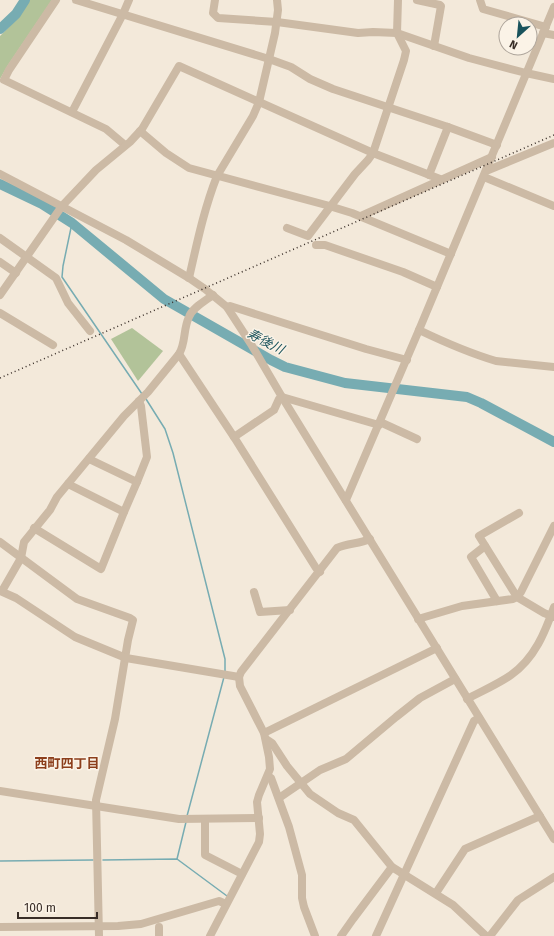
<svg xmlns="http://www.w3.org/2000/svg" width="554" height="936" viewBox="0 0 554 936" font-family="'Fira Sans','Noto Sans JP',sans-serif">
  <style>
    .green { fill: #b2c399 }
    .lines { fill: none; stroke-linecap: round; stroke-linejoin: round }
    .stream { stroke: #77acb2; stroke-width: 1.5 }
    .river { stroke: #77acb2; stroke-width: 10 }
    .minor { stroke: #ccbaa5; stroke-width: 8 }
    .rail { stroke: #382d27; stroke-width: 1.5; stroke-dasharray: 1 3; stroke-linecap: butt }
    .labels { text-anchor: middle; stroke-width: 3; stroke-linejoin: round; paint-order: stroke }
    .water-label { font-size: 13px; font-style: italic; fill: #1a535c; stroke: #fbf3e7 }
    .neighbourhood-label { font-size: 13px; font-weight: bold; fill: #8c3e1b; stroke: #fbf3e7 }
  </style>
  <rect width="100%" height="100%" fill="#f3e9da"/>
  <g class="green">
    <path d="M29 0H52L8 65 0 79V36L9 27Z"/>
    <path d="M132 328 163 351 138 381 111 339Z"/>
  </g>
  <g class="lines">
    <g class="stream">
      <path d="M72 223 63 266 62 277 142 394"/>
      <path d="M146 399 165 429 173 453 225 659V671"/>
      <path d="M187 816 224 677"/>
      <path d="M177 859 186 822"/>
      <path d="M103 860 177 859 227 896"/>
      <path d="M0 861 93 860"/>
    </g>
    <g class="river">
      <path d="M0 29 16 14 25 0"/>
      <path d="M0 184 42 204 72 223 164 299 271 360 285 367 345 383 467 397 481 403 554 442"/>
    </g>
    <g class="minor">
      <path d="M56 0 9 70 4 80 106 129 125 145"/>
      <path d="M76 0 269 59 291 67 310 79 333 89 448 127 497 145"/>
      <path d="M215 0 213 13 218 18 277 22 358 33 373 32 397 33 469 58 526 73 554 79"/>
      <path d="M417 0 440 5 441 6 434 46"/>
      <path d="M480 0 483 9 546 27"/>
      <path d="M543 33 554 35"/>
      <path d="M72 112 123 14 129 0"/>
      <path d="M140 131 166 153 189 168 326 205 352 213 451 254"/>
      <path d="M486 171 554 143"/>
      <path d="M0 174 126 240 189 278 205 289 227 307 251 344 282 397 554 839"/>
      <path d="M429 175 448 127"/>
      <path d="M484 177 554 206"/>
      <path d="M361 216 492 157"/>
      <path d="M287 228 308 236 355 174 368 160 373 153 404 60 406 51 397 33 398 0"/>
      <path d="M0 238 56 278 68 303 90 331"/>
      <path d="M316 245H325L403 272 437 287"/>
      <path d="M0 262 16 273"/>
      <path d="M189 278C197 243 204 209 217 176L253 116 259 102 275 33 278 10 277 0"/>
      <path d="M0 295 62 206 96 170 130 142 142 129 179 66 373 153 440 179"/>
      <path d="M227 307 230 306 366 349 407 360"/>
      <path d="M0 313 53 345"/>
      <path d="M419 330C444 342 469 353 496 361L554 367"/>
      <path d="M179 354 234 437 316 568 320 572"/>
      <path d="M380 422 417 439"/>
      <path d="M234 437 274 410 279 399 282 397 379 425"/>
      <path d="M89 459 137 482 147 457 141 406 139 401"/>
      <path d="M346 500 419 330 554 7"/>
      <path d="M124 512 137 482"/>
      <path d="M519 513 479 536 517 597 544 613 554 617"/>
      <path d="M34 528 101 569 124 512 68 484"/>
      <path d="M0 542 77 599 130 618 133 620 128 640 115 719 96 800 99 936"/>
      <path d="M485 546 471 557 497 601"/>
      <path d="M0 591 16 598 75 637 126 658 239 677 241 672 337 548C348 543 359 544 370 539"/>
      <path d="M2 591 21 558 24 542 50 510 57 497 124 416 148 392 179 354C186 343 183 329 189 317 192 308 205 301 213 295"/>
      <path d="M254 592 260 612 290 610"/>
      <path d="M418 619 462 606 513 599 517 597 521 592 554 526"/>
      <path d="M467 699C482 691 498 684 511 675 535 658 545 632 554 607"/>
      <path d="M264 733 437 648"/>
      <path d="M266 739 272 743 287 766 310 794 338 813 354 820 392 867 453 905 486 936"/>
      <path d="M268 776 271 778 289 827 302 875V898L304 907 315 936"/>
      <path d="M0 791 179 819 259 818"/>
      <path d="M279 798 320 770 346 759 396 717 420 698 455 679"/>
      <path d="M205 819V855L242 874"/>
      <path d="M436 893 465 849 540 816"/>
      <path d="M0 927 118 926 141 924 219 901 226 904"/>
      <path d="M159 927V936"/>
      <path d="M210 936 259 842 260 834 257 802 259 795 270 769 269 757 264 733 240 686 239 677"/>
      <path d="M341 936 353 919 392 867"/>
      <path d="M376 936 474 721 479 718"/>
      <path d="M490 936 518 900 554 877"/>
    </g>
    <path class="rail" d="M0 378 554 135"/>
  </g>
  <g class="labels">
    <g class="water-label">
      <text transform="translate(266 341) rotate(27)" y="5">寿後川</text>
    </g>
    <g class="neighbourhood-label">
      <text x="67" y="768">西町四丁目</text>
    </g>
  </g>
  <g transform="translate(518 36) rotate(207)"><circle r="19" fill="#fbf3e7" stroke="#ada49a"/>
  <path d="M0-3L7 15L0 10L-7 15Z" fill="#1a535c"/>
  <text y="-6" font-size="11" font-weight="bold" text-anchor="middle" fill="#382d27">N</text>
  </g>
  <path d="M18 912v6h79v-6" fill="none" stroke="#382d27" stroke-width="2"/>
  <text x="24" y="912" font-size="12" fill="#382d27" stroke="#fbf3e7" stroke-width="3" paint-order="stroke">100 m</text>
</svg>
